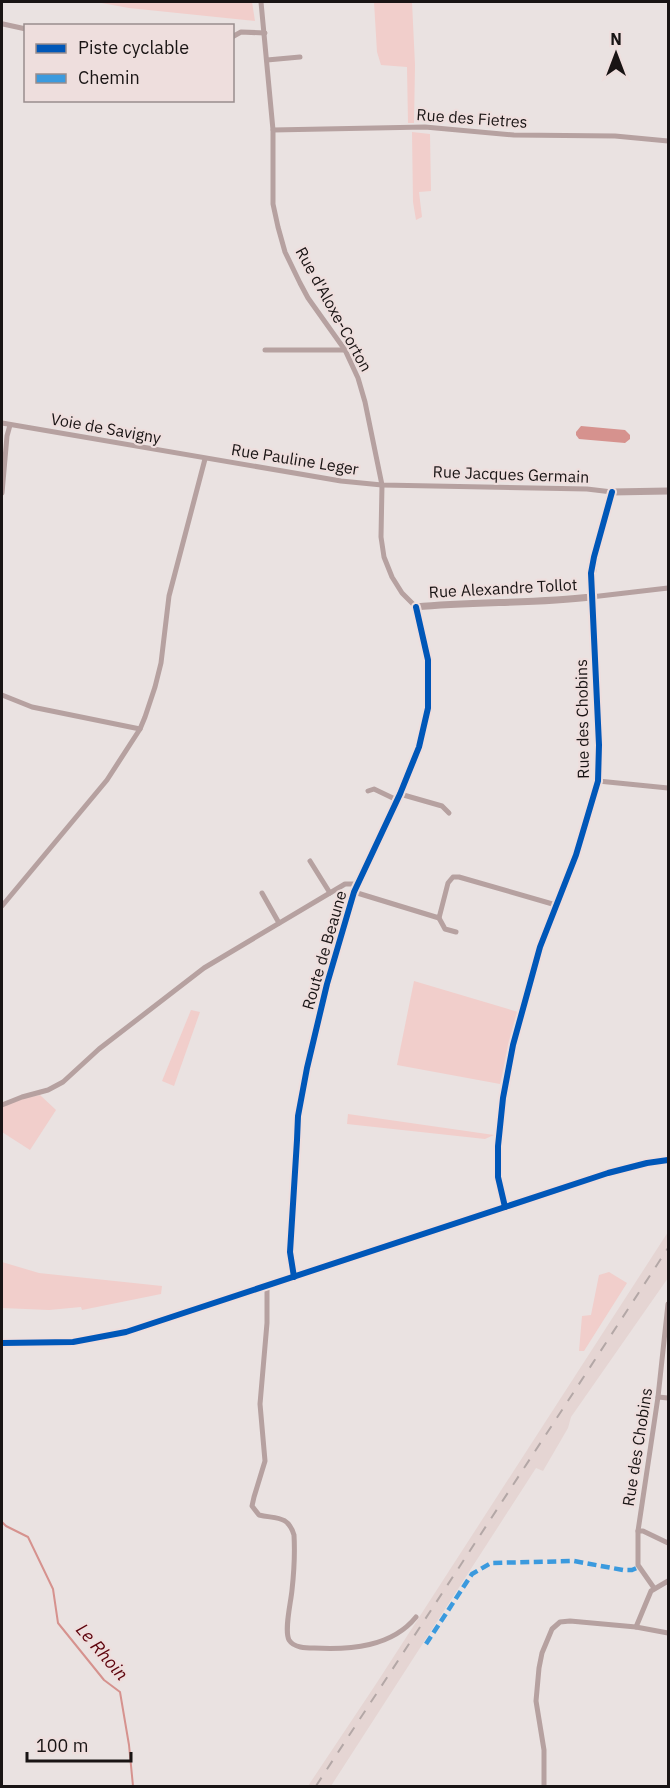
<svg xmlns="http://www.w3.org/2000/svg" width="670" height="1788" viewBox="0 0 670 1788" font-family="'IBM Plex Sans',sans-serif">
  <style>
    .built { fill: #e5d5d3 }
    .green { fill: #f1cecb }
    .water { fill: #d6928e }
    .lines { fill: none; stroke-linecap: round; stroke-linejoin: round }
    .stream { stroke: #d6928e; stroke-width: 2 }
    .minor { stroke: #b6a1a0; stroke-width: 5 }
    .tertiary { stroke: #b6a1a0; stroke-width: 7 }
    .rail { stroke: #b3a7a6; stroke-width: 2; stroke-dasharray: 10 10; stroke-linecap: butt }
    .quiet { stroke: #3b9ade; stroke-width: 4.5; stroke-dasharray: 9 4.5; stroke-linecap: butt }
    .cycleway-casing { stroke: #eededd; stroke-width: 10 }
    .cycleway { stroke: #0057b8; stroke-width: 6 }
    .labels { text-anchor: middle; stroke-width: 4.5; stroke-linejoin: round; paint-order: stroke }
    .street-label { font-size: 16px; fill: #191414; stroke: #eededd }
    .water-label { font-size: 18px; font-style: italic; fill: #5c020b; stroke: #eededd }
  </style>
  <rect width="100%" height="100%" fill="#eae2e1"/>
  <path class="built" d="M668 1232V1278L571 1417 568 1428 543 1471 536 1468 331 1786H308L376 1684Z"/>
  <g class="green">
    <path d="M96 2H252L255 21 129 8Z"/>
    <path d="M374 2H412L415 65 414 123H408L407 67 381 65 377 52Z"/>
    <path d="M412 132 430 134 431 191 419 192 422 217 416 220 413 202Z"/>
    <path d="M414 981 518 1012 500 1084 397 1065Z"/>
    <path d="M191 1010 200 1012 174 1086 162 1081Z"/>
    <path d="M40 1095 56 1110 30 1150 2 1132V1107L24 1098Z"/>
    <path d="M348 1114 494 1135 485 1139 347 1124Z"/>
    <path d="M2 1262 39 1273 162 1286 161 1294 82 1310 81 1307 49 1310 2 1308Z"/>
    <path d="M609 1272 627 1283 584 1351H579L582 1316 591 1315 599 1275Z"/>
  </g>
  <path class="water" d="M581 426 625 430 630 435V439L625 443 579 439 576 435V432Z"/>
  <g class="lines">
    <path class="stream" d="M2 1522 6 1526 28 1537 53 1589 58 1623 104 1680 120 1692 129 1745 133 1786"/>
    <g class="minor">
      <path d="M261 2 273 130V204L278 227 285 252 300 283 308 298 345 350 358 378 365 402 382 485 381 537 384 557 392 577 402 593 416 607"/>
      <path d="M3 24 26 29"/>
      <path d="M232 37 241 32 265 33"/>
      <path d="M267 60 300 57"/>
      <path d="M273 130 425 127 514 135 615 136 668 141"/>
      <path d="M265 350H345"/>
      <path d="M2 423 341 481 382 485 587 489 612 492"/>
      <path d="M2 493 7 436 10 425"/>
      <path d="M2 695 32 707 140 729"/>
      <path d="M598 781 668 788"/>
      <path d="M368 791 374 789 397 800"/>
      <path d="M400 794 442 806 449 813"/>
      <path d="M310 861 330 893"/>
      <path d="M354 892 439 918 448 883 453 877H459L556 905"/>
      <path d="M262 893 279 923"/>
      <path d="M2 906 107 780 140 729 145 717 155 687 161 663 169 596 205 459"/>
      <path d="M439 918 445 929 456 932"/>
      <path d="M2 1105 22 1097 48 1090 63 1082 99 1049 204 968 345 884H357"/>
      <path d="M505 1207 498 1177V1146L503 1098 513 1045 540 947 576 855 598 781 599 745 591 597 668 588"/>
      <path d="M267 1286V1323L260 1404 265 1461 254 1497 252 1506 259 1515C276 1519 288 1515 294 1535 295 1553 294 1572 292 1590 291 1602 284 1630 289 1640 294 1648 306 1648 314 1648 350 1650 392 1647 416 1617"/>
      <path d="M658 1397 668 1398"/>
      <path d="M638 1531H643L668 1543"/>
      <path d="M654 1588 638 1565V1531L658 1397 668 1304"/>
      <path d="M636 1627 651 1591 668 1581"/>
      <path d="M544 1786V1750L536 1701 539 1668 542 1653 552 1629 560 1622 570 1621 636 1627 668 1633"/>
    </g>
    <g class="tertiary">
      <path d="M294 1277 290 1252 297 1140 298 1116 307 1068 327 984 354 892 400 794 419 747 428 708V660L416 607C474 601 533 604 591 597 591 558 602 529 612 492L668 491"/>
      <path d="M2 1343 73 1342 126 1332 608 1173 647 1163 668 1160"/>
    </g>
    <path class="rail" d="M316 1786 668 1248"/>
    <path class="quiet" d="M426 1644 472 1574 491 1563 574 1561 623 1570H632L639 1567"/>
    <g class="cycleway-casing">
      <g id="cycleway">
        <path d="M505 1207 498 1177V1146L503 1098 513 1045 540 947 576 855 598 781 599 745 591 573 594 557 612 492"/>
        <path d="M294 1277 290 1252 297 1140 298 1116 307 1068 327 984 354 892 400 794 419 747 428 708V660L416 607"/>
        <path d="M2 1343 73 1342 126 1332 608 1173 647 1163 668 1160"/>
      </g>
    </g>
    <use href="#cycleway" class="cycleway"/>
  </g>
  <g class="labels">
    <g class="street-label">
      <text transform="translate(472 118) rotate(4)" y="6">Rue des Fietres</text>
      <text transform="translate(334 309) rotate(61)" y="6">Rue d'Aloxe-Corton</text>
      <text transform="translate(106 428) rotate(10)" y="6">Voie de Savigny</text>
      <text transform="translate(295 459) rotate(9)" y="6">Rue Pauline Leger</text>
      <text transform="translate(511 474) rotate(2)" y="6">Rue Jacques Germain</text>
      <text transform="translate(503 588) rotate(-3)" y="6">Rue Alexandre Tollot</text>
      <text transform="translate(582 719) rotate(-91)" y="6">Rue des Chobins</text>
      <text transform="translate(324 950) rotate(-74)" y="6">Route de Beaune</text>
      <text transform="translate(637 1447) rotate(-81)" y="6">Rue des Chobins</text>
    </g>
    <g class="water-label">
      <text transform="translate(102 1652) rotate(49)" y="6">Le Rhoin</text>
    </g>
  </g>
  <rect width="670" height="1788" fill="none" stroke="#191414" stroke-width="6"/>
  <rect x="24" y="24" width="210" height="78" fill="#eededd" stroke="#998d8d" stroke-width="1.5"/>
  <rect x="36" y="44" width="30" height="9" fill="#0057b8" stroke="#998d8d" stroke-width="1.5"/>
  <text x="78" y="54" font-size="18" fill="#191414">Piste cyclable</text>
  <rect x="36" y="74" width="30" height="9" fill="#3b9ade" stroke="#998d8d" stroke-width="1.5"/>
  <text x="78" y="84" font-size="18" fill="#191414">Chemin</text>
  <g transform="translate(616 54)" stroke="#eededd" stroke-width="4.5" paint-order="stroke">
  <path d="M0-4.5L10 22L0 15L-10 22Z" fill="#191414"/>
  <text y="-9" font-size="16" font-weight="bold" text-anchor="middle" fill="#191414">N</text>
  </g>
  <path d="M27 1752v9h104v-9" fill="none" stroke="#191414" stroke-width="3"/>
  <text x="36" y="1752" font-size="18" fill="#191414" stroke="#eededd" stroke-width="4.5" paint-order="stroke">100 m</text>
</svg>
